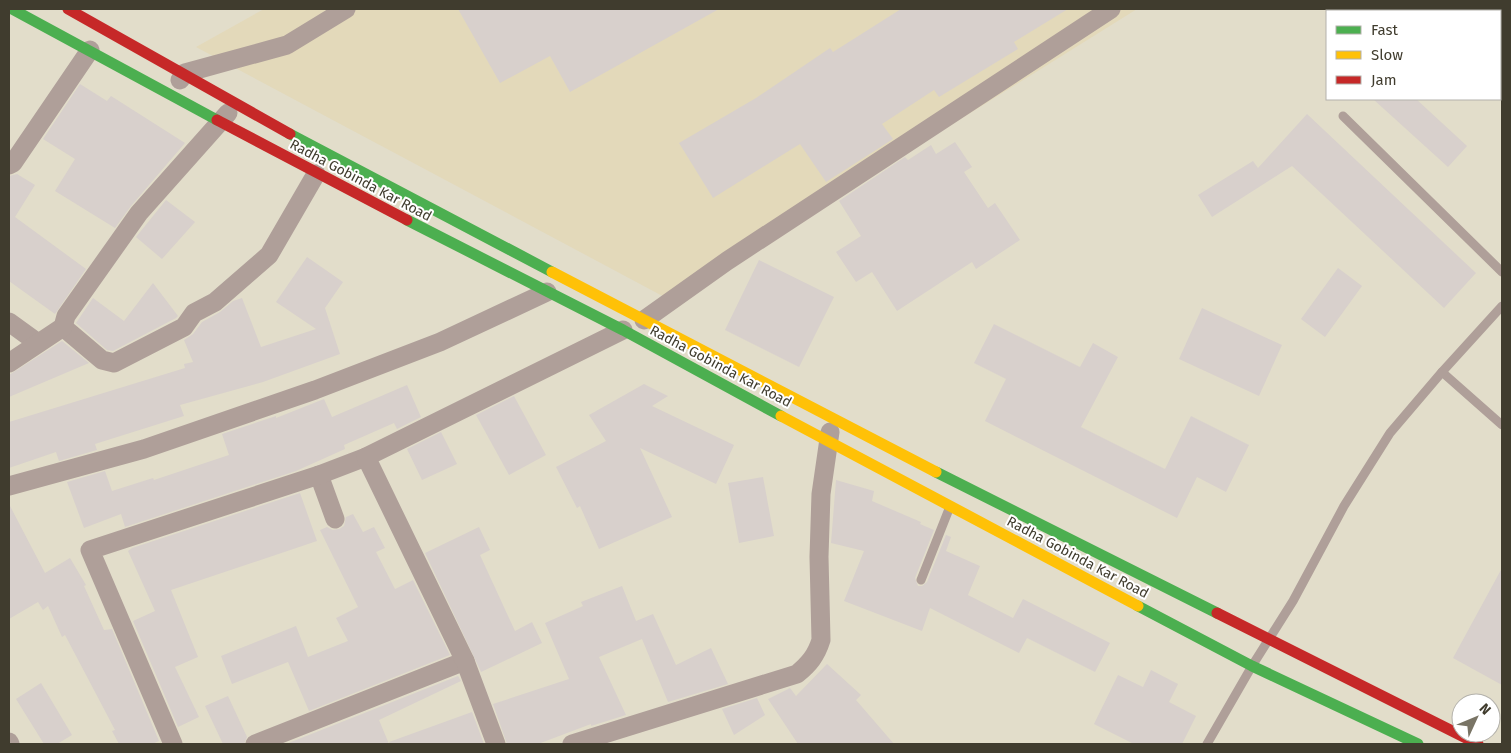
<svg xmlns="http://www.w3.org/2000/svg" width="1511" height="753" viewBox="0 0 1511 753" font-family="'Fira Sans',sans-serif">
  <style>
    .built { fill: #e3d9ba }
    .building { fill: #d8d0cc }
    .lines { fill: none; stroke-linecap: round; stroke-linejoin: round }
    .lane { stroke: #af9f99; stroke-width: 9 }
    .street { stroke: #af9f99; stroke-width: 19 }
    .fast { stroke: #4caf50; stroke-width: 11 }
    .slow { stroke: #ffc107; stroke-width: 11 }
    .jam { stroke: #c62828; stroke-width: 11 }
    .labels { text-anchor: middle; stroke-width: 4; stroke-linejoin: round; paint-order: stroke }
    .street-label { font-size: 14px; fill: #403c2e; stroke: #fff }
  </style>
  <rect width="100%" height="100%" fill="#e2ddca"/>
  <path class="built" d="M264 9H1137L670 300 196 47Z"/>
  <g class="building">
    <path d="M458 9H719L570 92 550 56 500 83Z"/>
    <path d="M901 9H1068L1014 42 1018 49 939 97 934 90 882 124 893 139 826 182 800 144 713 198 679 143 756 98 830 48 833 52Z"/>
    <path d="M80 84 107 101 111 96 185 143 131 206 115 228 55 191 75 159 43 139Z"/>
    <path d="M1373 99H1416L1467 146 1448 167Z"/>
    <path d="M1307 114 1476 273 1444 308 1292 166 1212 217 1198 195 1253 161 1258 168Z"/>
    <path d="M955 142 972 167 964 172 988 208 995 203 1020 240 976 269 972 262 897 311 872 272 856 282 836 252 861 236 839 201 905 157 908 160 931 145 936 154Z"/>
    <path d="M17 174 35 185 15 217 86 269 55 314 9 281V176Z"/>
    <path d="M166 200 195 222 162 259 136 237Z"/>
    <path d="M307 257 343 282 325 308 340 354 263 382 180 405 184 416 95 444 97 450 59 461 56 452 9 468V422L185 368 184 364 193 362 184 340 193 334 202 322 220 312 233 301 242 298 261 347 316 329 276 302Z"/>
    <path d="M759 260 834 297 799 367 725 330Z"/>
    <path d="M1338 268 1362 286 1325 337 1301 319Z"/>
    <path d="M153 283 178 316 176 318 113 351 107 350 76 323 93 298 124 321Z"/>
    <path d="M1202 308 1282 345 1259 396 1179 359Z"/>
    <path d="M994 324 1080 367 1093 343 1118 357 1081 427 1165 469 1191 416 1249 445 1226 492 1197 477 1177 518 985 421 1006 379 974 363Z"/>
    <path d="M62 341 89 363 9 397V375Z"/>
    <path d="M644 384 668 396 652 406 734 445 716 484 640 448 672 517 599 549 580 506 577 508 556 467 606 441 589 415Z"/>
    <path d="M407 385 421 417 397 429 394 423 344 445 345 449 296 471 125 527 121 514 84 528 67 482 105 471 112 491 153 478 154 480 229 455 222 434 276 416V418L324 399 332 417Z"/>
    <path d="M514 396 546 455 509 475 476 415Z"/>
    <path d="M441 432 457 464 422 480 407 449Z"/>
    <path d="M763 477 774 536 739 543 728 483Z"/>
    <path d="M836 480 874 491 872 501 921 522 920 524 934 530 915 578 918 586H922L927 582 946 535 951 537 946 551 980 566 968 595 1013 618 1023 599 1110 643 1095 672 1027 638 1019 653 930 608 922 631 844 601 864 551 831 543Z"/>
    <path d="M300 493 317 541 171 590 198 657 175 667 199 717 178 727 133 621 155 611 128 551 132 548Z"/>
    <path d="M9 504 45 573 70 558 86 585 84 586 104 630 112 629 159 741 152 744H119L112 731 115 730 65 635 62 637 48 606 43 610 38 602 9 619Z"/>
    <path d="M353 514 363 532 374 527 385 548 376 552 395 589 413 580 450 655 309 711 288 662 232 684 221 656 296 626 308 657 348 641 336 618 358 607 320 530 327 527 333 530 339 529 344 526 346 517Z"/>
    <path d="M479 527 490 550 480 555 515 631 532 622 542 643 481 672 425 553Z"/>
    <path d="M1502 568V685L1453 658Z"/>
    <path d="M622 586 636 621 653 614 676 665 711 648 728 684 668 702 642 639 599 657 626 715 591 726V724L538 744H507L493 704 569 679 545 623 583 606 581 602Z"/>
    <path d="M827 664 861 695 856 700 894 744H798L768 699 790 688 796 696Z"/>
    <path d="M1151 670 1178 684 1169 702 1196 716 1182 744H1134L1094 724 1118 675 1143 687Z"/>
    <path d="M458 676 461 681 379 720 389 744H286Z"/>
    <path d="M41 683 72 735 57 744H44L16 699Z"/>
    <path d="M228 696 247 737 244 744H223L205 706Z"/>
    <path d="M757 698 765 715 734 735 722 709Z"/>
    <path d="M472 712 484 744H390L389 742Z"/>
  </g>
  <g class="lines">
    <g class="lane">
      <path d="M1343 116 1502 272"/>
      <path d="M1442 372 1502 425"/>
      <path d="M921 580 949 509"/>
      <path d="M1207 744 1252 666 1293 601 1344 506 1390 433 1442 372 1502 306"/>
    </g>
    <g class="street">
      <path d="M180 80 185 73 287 45 346 9"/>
      <path d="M9 165 13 163 90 50"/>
      <path d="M644 320 727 261 1111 9"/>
      <path d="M9 322 38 343"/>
      <path d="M63 327 102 360 114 363 184 327 194 313 215 302 269 255 316 174"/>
      <path d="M9 363 63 327 66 316 139 213 228 113"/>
      <path d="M319 475 335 519"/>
      <path d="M9 486 144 449 315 390 440 342 547 292"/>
      <path d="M9 742 10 744"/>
      <path d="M173 744 90 550 319 475 366 457"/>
      <path d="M255 744 465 661"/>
      <path d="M496 744 465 661 366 457 623 330"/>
      <path d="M572 744 797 674C809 664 816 656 821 640L819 557 821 494 830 432"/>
    </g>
    <g class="fast">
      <path d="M12 9 217 120"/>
      <path d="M290 134 552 272"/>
      <path d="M407 220 623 330 781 416"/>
      <path d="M936 472 1217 613"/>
      <path d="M1138 606 1252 666 1418 744"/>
    </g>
    <g class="slow">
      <path d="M552 272 936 472"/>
      <path d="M781 416 1138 606"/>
    </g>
    <g class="jam">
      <path d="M68 9 290 134"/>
      <path d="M217 120 407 220"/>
      <path d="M1217 613 1478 744"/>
    </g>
  </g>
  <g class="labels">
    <g class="street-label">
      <text transform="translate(361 180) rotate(28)" y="5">Radha Gobinda Kar Road</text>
      <text transform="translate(721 366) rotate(28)" y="5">Radha Gobinda Kar Road</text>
      <text transform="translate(1078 557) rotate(28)" y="5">Radha Gobinda Kar Road</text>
    </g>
  </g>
  <rect width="1511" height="753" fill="none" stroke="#403c2e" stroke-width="20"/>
  <rect x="1326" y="10" width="175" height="90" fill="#ffffff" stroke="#b3b1ab"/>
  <rect x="1336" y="26" width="25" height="8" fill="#4caf50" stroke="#b3b1ab"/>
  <text x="1371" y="35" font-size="15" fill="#403c2e">Fast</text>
  <rect x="1336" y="51" width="25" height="8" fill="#ffc107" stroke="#b3b1ab"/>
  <text x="1371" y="60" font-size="15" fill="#403c2e">Slow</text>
  <rect x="1336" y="76" width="25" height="8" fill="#c62828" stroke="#b3b1ab"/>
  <text x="1371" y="85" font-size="15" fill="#403c2e">Jam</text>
  <g transform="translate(1476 718) rotate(46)"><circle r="24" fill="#ffffff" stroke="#b3b1ab"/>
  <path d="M0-4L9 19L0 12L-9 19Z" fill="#797465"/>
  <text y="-8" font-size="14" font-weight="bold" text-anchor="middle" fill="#403c2e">N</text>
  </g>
</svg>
